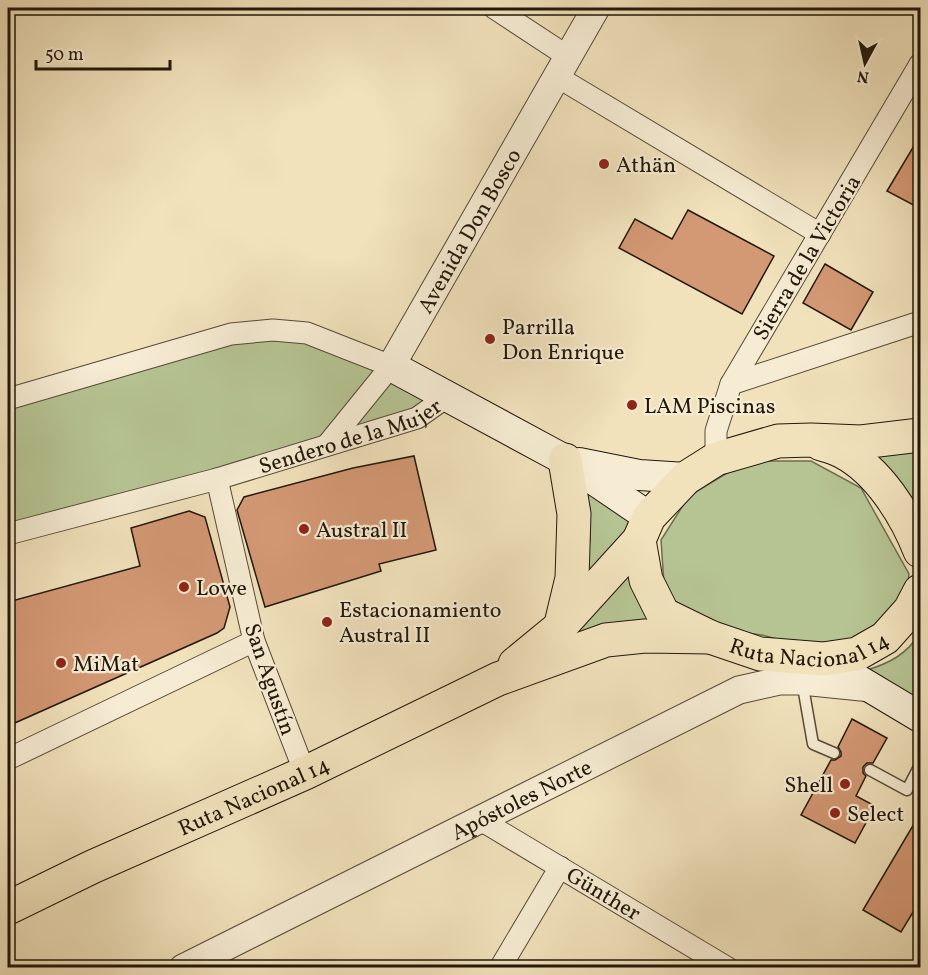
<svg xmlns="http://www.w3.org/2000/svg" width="928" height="975" viewBox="0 0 928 975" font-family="Vollkorn,serif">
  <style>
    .green { fill: #b6c493; stroke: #6c6e4f; stroke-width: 1.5 }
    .building { fill: #d39874; stroke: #21170b; stroke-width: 1.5 }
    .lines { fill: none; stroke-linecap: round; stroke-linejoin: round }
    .service-casing { stroke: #554a37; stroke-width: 13 }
    .minor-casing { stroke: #554a37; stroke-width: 23 }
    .tertiary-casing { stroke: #554a37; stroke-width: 29 }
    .secondary-casing { stroke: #21170b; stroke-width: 32 }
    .trunk-casing { stroke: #21170b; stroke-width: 35 }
    .service { stroke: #f6ecd3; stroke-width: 10 }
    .minor { stroke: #f6ecd3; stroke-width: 21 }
    .tertiary { stroke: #f6ecd3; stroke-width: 27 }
    .secondary { stroke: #f6ecd3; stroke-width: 30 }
    .trunk { stroke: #f1e2bc; stroke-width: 33 }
    .poi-dot { fill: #8f2418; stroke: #f6ecd3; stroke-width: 2 }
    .labels { text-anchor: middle; stroke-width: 4.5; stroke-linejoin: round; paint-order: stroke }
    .poi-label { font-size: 22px; fill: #21170b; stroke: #f6ecd3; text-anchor: start }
    .street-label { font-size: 22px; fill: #21170b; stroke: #f6ecd3 }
  </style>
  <rect width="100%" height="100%" fill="#f1e2bc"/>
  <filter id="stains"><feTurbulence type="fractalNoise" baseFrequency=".00333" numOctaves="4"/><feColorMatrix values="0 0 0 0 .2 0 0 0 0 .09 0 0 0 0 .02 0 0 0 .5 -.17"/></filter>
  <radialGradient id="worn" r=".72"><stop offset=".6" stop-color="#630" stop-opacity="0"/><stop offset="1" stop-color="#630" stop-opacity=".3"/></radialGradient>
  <g class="green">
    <path d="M273 330 448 396 417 418 8 534V399Z"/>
    <path d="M920 441V531L858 453Z"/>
    <path d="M747 461H811L861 488 909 574 905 603 879 637 820 651 762 635 714 629 685 616 664 584 661 540 689 496Z"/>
    <path d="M579 487 638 525 583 588 590 538Z"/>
    <path d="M633 558 666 634H557Z"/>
    <path d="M920 633V703L867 670C890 663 907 654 920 633Z"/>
  </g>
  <g class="building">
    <path d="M921 134V209L887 191Z"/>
    <path d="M688 210 774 256 742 314 619 248 635 219 672 239Z"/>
    <path d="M825 264 873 292 851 330 803 303Z"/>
    <path d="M414 456 436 550 379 564 381 571 265 607 237 510 244 497 353 468Z"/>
    <path d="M189 511 205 517 230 607 224 628 217 633 8 726V602L140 566 131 528Z"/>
    <path d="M852 719 887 738 873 763H867L863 767V773L866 776 856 796 875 806 855 843 801 815 831 760H835L841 756V752L838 747Z"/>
    <path d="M921 812V899L901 932 863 910Z"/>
  </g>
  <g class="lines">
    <g class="service-casing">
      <g id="service">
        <path d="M802 681 813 744 834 753"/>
        <path d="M870 770 907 790 920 765"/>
      </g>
    </g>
    <g class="minor-casing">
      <g id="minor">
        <path d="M494 8 567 56"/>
        <path d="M556 76 820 234"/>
        <path d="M731 384 920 322"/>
        <path d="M8 399 231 334 273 330 307 333 391 366 327 445"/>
        <path d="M716 459V431L731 384 920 64"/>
        <path d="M217 479 254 641 305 773"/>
        <path id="s1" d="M8 534 217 479 417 418 448 396"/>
        <path d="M8 759 254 641"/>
        <path d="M479 819 728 968"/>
        <path d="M500 968 560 867"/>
      </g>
    </g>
    <g class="tertiary-casing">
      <g id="tertiary">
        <path id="s2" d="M391 366 596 8"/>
        <path id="s3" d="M183 968 739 690 779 681H802L871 688"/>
      </g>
    </g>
    <g class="secondary-casing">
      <g id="secondary">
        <path d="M391 366 565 460 649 517"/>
        <path d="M579 463 639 475 686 478"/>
        <path d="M823 659 920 717"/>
      </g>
    </g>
    <g class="trunk-casing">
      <g id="trunk">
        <path d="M821 444C828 446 836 448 843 452 879 471 906 515 920 551"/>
        <path id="s4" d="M639 540 646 580 663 614 710 637 760 654 823 659 857 654 885 638 910 610 920 591"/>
        <path d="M561 624 572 578 574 514 565 460"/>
        <path d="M515 664 560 627 639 540 649 517 686 478 716 459 778 441 811 440 861 442 920 435"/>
        <path id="s5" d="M8 908 92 867 305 773 498 679 606 640 645 636 710 637"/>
      </g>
    </g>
    <use href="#service" class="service"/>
    <use href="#minor" class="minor"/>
    <use href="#tertiary" class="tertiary"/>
    <use href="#secondary" class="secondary"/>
    <use href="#trunk" class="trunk"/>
  </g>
  <g class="poi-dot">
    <circle cx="604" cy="164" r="6"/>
    <circle cx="490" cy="339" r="6"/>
    <circle cx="632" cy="405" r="6"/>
    <circle cx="304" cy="529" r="6"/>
    <circle cx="184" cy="587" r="6"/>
    <circle cx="327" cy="622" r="6"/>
    <circle cx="61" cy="663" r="6"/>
    <circle cx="845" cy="784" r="6"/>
    <circle cx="835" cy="813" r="6"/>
  </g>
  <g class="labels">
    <g class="poi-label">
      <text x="616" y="172">Athän</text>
      <text x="502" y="334">Parrilla<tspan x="502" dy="25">Don Enrique</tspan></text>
      <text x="644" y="413">LAM Piscinas</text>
      <text x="316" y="537">Austral II</text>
      <text x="196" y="595">Lowe</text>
      <text x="339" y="617">Estacionamiento<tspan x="339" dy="25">Austral II</tspan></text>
      <text x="73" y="671">MiMat</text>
      <text x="833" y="792" text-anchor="end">Shell</text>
      <text x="847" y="821">Select</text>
    </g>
    <g class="street-label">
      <text dy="8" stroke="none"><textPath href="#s2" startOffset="156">Avenida Don Bosco</textPath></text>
      <text transform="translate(806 257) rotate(-59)" y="8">Sierra de la Victoria</text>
      <text dy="8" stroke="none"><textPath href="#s1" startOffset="356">Sendero de la Mujer</textPath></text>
      <text dy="8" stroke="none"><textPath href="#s4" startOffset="234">Ruta Nacional 14</textPath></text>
      <text transform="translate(271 679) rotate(71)" y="8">San Agustín</text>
      <text dy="8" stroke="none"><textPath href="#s5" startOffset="270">Ruta Nacional 14</textPath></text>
      <text dy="8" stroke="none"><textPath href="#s3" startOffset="378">Apóstoles Norte</textPath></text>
      <text transform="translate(604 893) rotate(31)" y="8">Günther</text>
    </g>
  </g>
  <rect width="928" height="975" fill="none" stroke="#f1e2bc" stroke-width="30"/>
  <rect x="9" y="9" width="910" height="957" fill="none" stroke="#21170b" stroke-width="3"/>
  <rect x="15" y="15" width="898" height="945" fill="none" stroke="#21170b" stroke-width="1.5"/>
  <g transform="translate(865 63) rotate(188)" stroke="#f6ecd3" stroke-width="4.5" paint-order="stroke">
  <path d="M0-4.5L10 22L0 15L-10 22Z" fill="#21170b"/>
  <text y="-9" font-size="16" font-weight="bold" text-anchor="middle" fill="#21170b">N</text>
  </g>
  <path d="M36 60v9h134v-9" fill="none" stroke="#21170b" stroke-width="3"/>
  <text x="45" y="60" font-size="18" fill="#21170b" stroke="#f6ecd3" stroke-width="4.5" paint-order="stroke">50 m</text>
  <rect width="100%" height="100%" filter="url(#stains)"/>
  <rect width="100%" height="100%" fill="url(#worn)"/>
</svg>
